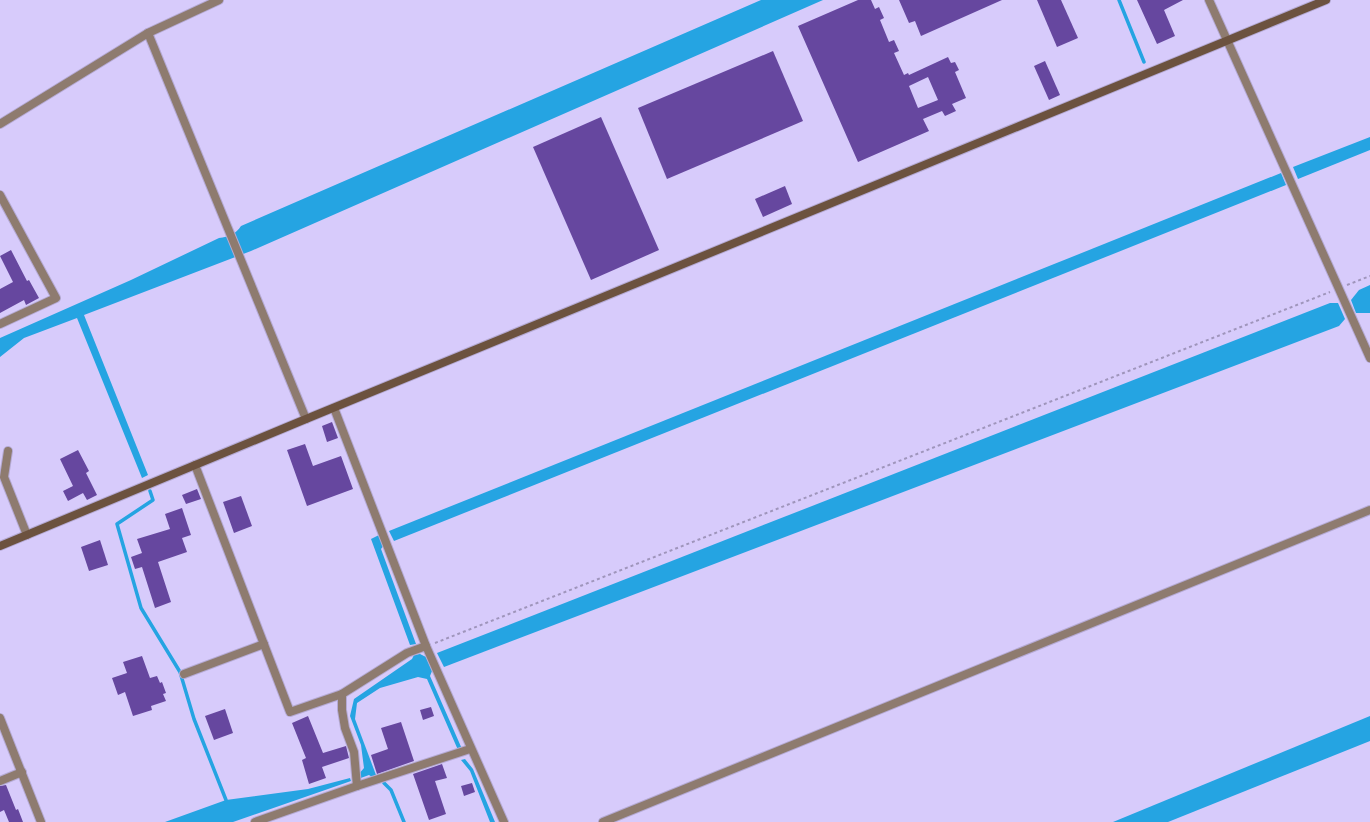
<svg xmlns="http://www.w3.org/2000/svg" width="1370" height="822" viewBox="0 0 1370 822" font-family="'PT Sans Narrow',sans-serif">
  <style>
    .water { fill: #25a4e2 }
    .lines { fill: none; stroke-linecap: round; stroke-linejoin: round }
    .stream { stroke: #25a4e2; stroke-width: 3.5 }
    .building { fill: #66479f; fill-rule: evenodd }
    .street-casing { stroke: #b5aad4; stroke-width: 10 }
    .secondary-casing { stroke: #b5aad4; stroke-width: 10 }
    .path { stroke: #9f95bb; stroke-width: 2; stroke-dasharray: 3 3; stroke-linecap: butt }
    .street { stroke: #8e7b6f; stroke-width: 8 }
    .secondary { stroke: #6c523f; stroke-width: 8 }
  </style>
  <rect width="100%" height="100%" fill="#d7cbfb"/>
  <g class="water">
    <path d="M761 0H823L251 251 84 315 148 475 142 478 77 318 24 338 0 357V338L131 280 219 238C229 237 236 234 241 226Z"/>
    <path d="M1370 137V150L1298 179 1293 167Z"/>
    <path d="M1281 173 1286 185 394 541 389 531Z"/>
    <path d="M1370 285V313H1356L1351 300 1359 290Z"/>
    <path d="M1330 303H1338L1345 319 1339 326 444 667 437 653Z"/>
    <path d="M379 535 384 545 381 549 416 644 410 645 371 539Z"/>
    <path d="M420 654 426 657 432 671 430 676 462 749 458 750 427 679 418 677 380 688 357 703 355 719 376 775 372 777 369 775 358 779V775L364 768 361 745 350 716 354 699 412 659 414 655Z"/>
    <path d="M1370 716V741L1168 822H1113Z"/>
    <path d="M465 759 473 769 495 822H490L470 771 461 760Z"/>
    <path d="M350 778 351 781 233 822H165L226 800 308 789Z"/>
  </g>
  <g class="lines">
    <g class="stream">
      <path d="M1119 0 1144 62"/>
      <path d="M150 491 153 500 117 524 141 608 180 672 194 719 226 800"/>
      <path d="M384 783 391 790 404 822"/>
    </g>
  </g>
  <g class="building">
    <path d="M858 0H871L875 9 879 7 884 18 880 20 889 42 894 40 899 51 894 53 904 75 908 73 909 75 948 57 951 63 955 62 959 70 955 72 966 98 952 104 956 111 945 116 942 111 923 119 929 131 858 162 798 26ZM928 77 938 100 918 108 909 86Z"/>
    <path d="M899 0H1002L921 36 915 21 909 23Z"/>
    <path d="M1037 0H1061L1078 38 1057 47Z"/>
    <path d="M1137 0H1183L1164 10 1175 36 1157 44Z"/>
    <path d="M773 51 803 121 667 179 638 108Z"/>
    <path d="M1045 61 1060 95 1049 100 1034 66Z"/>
    <path d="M601 117 659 250 591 280 533 147Z"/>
    <path d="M785 186 792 204 763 217 755 199Z"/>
    <path d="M11 250 27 281 29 280 39 298 26 305 24 300 0 313V289L13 282 0 256Z"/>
    <path d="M332 422 338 438 327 442 322 426Z"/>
    <path d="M305 444 313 466 341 456 353 489 307 506 287 450Z"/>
    <path d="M78 450 89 471 86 473 97 495 87 500 83 493 68 501 63 491 73 486 60 459Z"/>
    <path d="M197 489 201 499 186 504 182 495Z"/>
    <path d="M241 496 252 526 234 533 223 502Z"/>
    <path d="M182 508 191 535 182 538 187 552 158 562 171 602 155 608 142 567 135 569 131 557 142 553 137 539 170 529 165 514Z"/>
    <path d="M100 540 108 565 89 571 81 547Z"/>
    <path d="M142 656 150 678 157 676 160 683 162 682 166 693 163 694 166 701 151 706 152 710 133 716 125 692 118 695 112 678 127 673 123 662Z"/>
    <path d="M431 707 434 716 423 720 420 710Z"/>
    <path d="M225 709 233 733 214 740 205 716Z"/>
    <path d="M308 716 323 753 346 746 349 758 322 767 326 778 309 784 302 760 306 758 292 723Z"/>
    <path d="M401 722 414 761 377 774 371 755 388 749 381 728Z"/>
    <path d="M442 764 447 778 435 781 446 814 429 820 413 774Z"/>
    <path d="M472 783 475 792 464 796 461 786Z"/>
    <path d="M6 785 16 810 18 809 23 822H9L4 810 0 812V786Z"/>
  </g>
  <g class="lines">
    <g class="street-casing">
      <g id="street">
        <path d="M1209 0 1370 358"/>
        <path d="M148 33 306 419"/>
        <path d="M0 124 148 33 219 0"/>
        <path d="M0 195 56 298 0 324"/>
        <path d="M334 408 426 646 504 822"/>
        <path d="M8 451 4 477 27 535"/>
        <path d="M195 465 290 712 342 694 407 653 426 646"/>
        <path d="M184 674 264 644"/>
        <path d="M342 694V710L345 728 354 752 357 786"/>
        <path d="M0 718 41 822"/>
        <path d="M0 781 22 772"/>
        <path d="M255 822 357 786 470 749"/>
        <path d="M603 822 1370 510"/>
      </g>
    </g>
    <g class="secondary-casing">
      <path id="secondary" d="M0 546 306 419 1326 0"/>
    </g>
    <g class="path">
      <path d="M1347 285 1370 276"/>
      <path d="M435 643 1330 292"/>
    </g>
    <use href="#street" class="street"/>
    <use href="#secondary" class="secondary"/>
  </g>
</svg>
